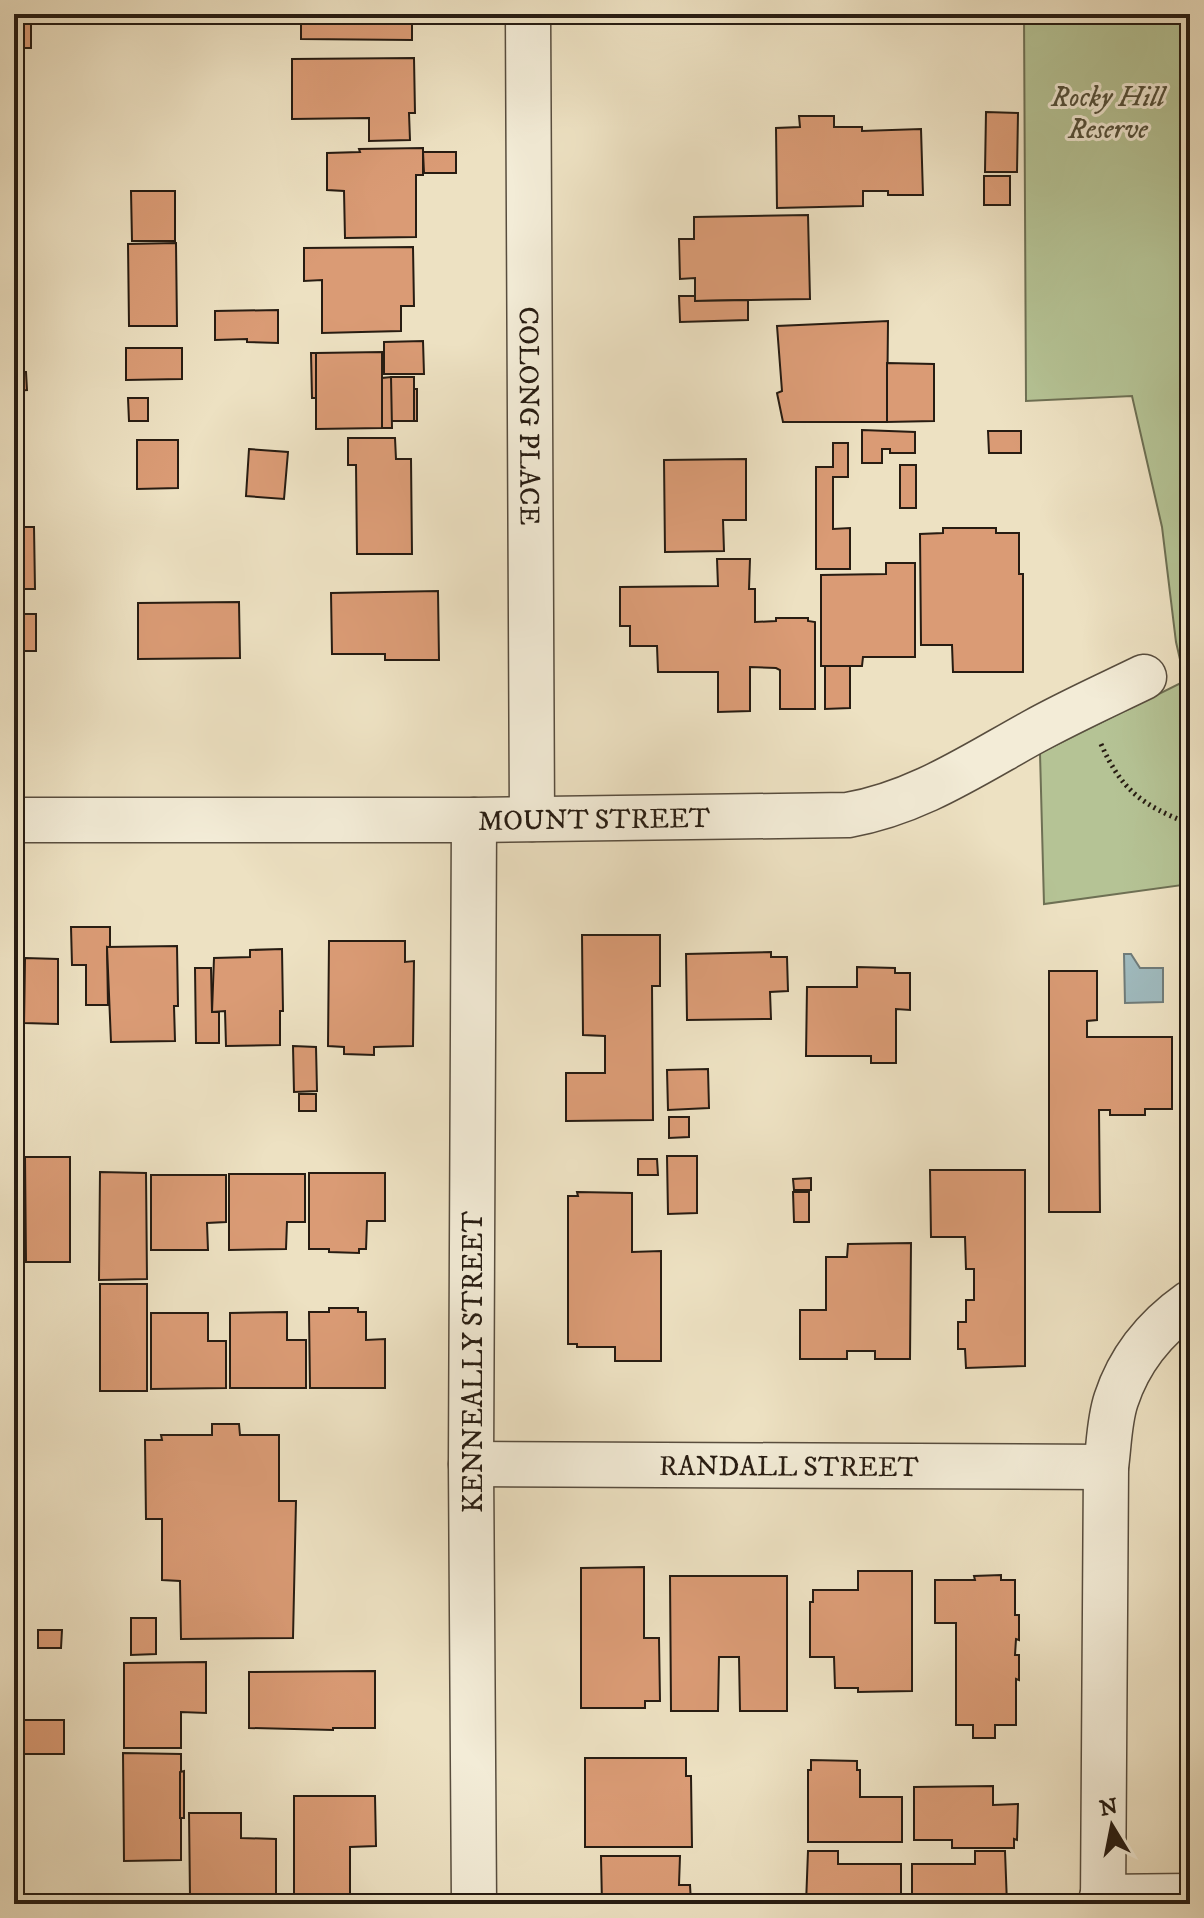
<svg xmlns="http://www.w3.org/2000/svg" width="1204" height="1918" viewBox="0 0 1204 1918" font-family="'IM FELL DW Pica',serif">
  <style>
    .green { fill: #b5c395; stroke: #6e7054; stroke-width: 2 }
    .water { fill: #9fbabe; stroke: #6f7b79; stroke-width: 2 }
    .building { fill: #da9b75; stroke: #271c12; stroke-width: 2 }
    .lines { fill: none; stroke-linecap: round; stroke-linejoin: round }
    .minor-casing { stroke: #584d3e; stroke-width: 47 }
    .path { stroke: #271c12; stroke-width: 5; stroke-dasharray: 2 4; stroke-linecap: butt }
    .minor { stroke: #f3ecd7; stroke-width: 44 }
    .labels { text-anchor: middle; stroke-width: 6; stroke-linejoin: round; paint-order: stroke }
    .park-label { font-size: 28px; font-style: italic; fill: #524e39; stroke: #f3ecd7 }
    .street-label { font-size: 28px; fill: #271c12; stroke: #f3ecd7 }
  </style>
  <rect width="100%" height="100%" fill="#ede1c2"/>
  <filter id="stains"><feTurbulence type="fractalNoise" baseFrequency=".0025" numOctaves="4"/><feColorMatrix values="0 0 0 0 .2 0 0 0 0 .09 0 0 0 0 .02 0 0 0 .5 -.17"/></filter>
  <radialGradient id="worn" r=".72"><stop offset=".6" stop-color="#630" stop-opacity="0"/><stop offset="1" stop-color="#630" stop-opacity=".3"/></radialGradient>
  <path class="green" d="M1024 14H1190V884L1044 904 1040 753 1185 681 1176 642 1162 527 1132 396 1026 401Z"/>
  <path class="water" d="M1124 954H1131L1140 968H1163V1002L1125 1003Z"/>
  <g class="building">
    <path d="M14 14H31V48H23V86H14Z"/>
    <path d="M301 14H412V40L301 39Z"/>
    <path d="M414 58 415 113H409L410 140 369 141V118L292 119V59Z"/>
    <path d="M986 112 1018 113 1017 172H985Z"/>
    <path d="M799 116H834V127H862V131L921 129 923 195H888V191H863V206L777 208 776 128 800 127Z"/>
    <path d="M423 148V175H416V237L345 238 344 191 327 190V153L360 152 359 149Z"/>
    <path d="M423 152H456V173H424Z"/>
    <rect x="984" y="176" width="26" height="29"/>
    <path d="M131 191H175V241H132Z"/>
    <path d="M808 215 810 299 695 301V278L680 279 679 239H694V217Z"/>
    <path d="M176 243 177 326H129L128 244Z"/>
    <path d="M413 247 414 306H401V331L322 333V280L304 281V248Z"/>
    <path d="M679 296H695V301L748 300V320L680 322Z"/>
    <path d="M278 310V343L247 342V339L215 340V311Z"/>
    <path d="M888 321 887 422H783L777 393 782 391 777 326Z"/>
    <path d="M423 341 424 374H384V342Z"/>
    <path d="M126 348H182V379L126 380Z"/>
    <path d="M382 352V428L316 429V353Z"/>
    <path d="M311 353H316V398H312Z"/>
    <path d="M887 363 934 364V421L887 422Z"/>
    <path d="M14 372H26L27 390 14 391Z"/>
    <rect x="391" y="377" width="23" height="44"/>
    <path d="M391 377 392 428H382V378Z"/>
    <rect x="414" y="389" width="3" height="32"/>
    <path d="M128 398H148V421H129Z"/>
    <path d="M862 430 915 432V453H890V449H882V463H862Z"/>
    <path d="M988 431H1021V453H989Z"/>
    <path d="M348 438H395L396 459H411L412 554H357L356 465H348Z"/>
    <path d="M137 440H178V488L137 489Z"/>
    <path d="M833 443H848V477H833V529L850 528V569H816V467H833Z"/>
    <path d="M249 449 288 452 284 499 246 496Z"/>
    <path d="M746 459V520H723L724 551 665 552 664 460Z"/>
    <rect x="900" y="465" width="16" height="43"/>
    <path d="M14 527H34L35 589H14Z"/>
    <path d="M943 528H996V533H1019V574H1023V672H953L952 645H921L920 534 943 533Z"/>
    <path d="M717 559H750L749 589H755V622L776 621V618H808V621L815 622V709H780V670L776 668 750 667V711L718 712V672H658L657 646H630V626H620V587L718 586Z"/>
    <path d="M886 563H915V657H863L862 666H821V575L886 574Z"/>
    <path d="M438 591 439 660H385V654H332L331 593Z"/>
    <rect x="14" y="598" width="3" height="60"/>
    <path d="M239 602 240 658 138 659V603Z"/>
    <rect x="17" y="614" width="19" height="37"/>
    <path d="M825 666H850V708L825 709Z"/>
    <path d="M71 927H110V948L107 947 108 1005H86V965H72Z"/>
    <path d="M582 935H660V986H652L653 1120 566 1121V1073H605V1036L583 1035Z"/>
    <path d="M329 941H405V962L414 961 413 1046 374 1047V1055L344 1054V1047L328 1046Z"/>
    <path d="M177 946 178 1006H174L175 1041 111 1042 107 947Z"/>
    <path d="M282 949 283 1011H280V1045L226 1046 225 1011 212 1012 214 958 250 957V950Z"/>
    <path d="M771 952V957H787L788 991 770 992 771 1019 687 1020 686 954Z"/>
    <path d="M25 958 58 959V1024L24 1023Z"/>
    <path d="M857 967 895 968V973H910V1010L896 1009V1063H871V1056H806L807 987H857Z"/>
    <path d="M195 968H211L212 1012H219V1043H196Z"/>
    <path d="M1049 971H1097V1020L1087 1021V1037H1172V1109H1145V1115H1110V1110H1099L1100 1212H1049Z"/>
    <rect x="1183" y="1024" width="7" height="41"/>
    <path d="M293 1046 316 1047 317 1091 294 1092Z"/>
    <path d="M708 1069 709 1108 668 1110 667 1070Z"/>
    <rect x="299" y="1094" width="17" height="17"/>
    <path d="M669 1117H689V1137L669 1138Z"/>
    <path d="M667 1156H697V1213L668 1214Z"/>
    <path d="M25 1157H70V1262H26Z"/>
    <path d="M638 1159H657L658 1175H638Z"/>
    <path d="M930 1170H1025V1366L966 1368 965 1349H958V1322H966V1300H974V1269H966L965 1237H931Z"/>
    <path d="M100 1172 146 1173 147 1279 99 1280Z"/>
    <path d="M309 1173H385V1221H367L366 1249H359V1253L329 1252V1249H309Z"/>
    <path d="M229 1174H305V1222H287L286 1249 229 1250Z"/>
    <path d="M151 1175H226V1222L207 1223 208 1250H151Z"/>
    <path d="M811 1178V1190H794L793 1179Z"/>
    <path d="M577 1192 632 1193V1252L661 1251V1361H615V1347H577V1344H568V1196H578Z"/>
    <path d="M793 1192H809V1222H794Z"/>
    <path d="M911 1243 910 1359H875V1351H847V1359H800V1310H826V1257H847L848 1244Z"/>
    <rect x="100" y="1284" width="47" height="107"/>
    <path d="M14 1292H23L24 1360 14 1359Z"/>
    <path d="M329 1308H358V1312H366V1340L385 1339V1388H310L309 1312H329Z"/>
    <path d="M287 1312V1340H306V1388H230V1313Z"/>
    <path d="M151 1313H208V1341H226V1388L151 1389Z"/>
    <path d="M212 1424H239L240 1435H279V1501H296L293 1638 181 1639 180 1581 162 1580V1519H146L145 1440H162L161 1435H212Z"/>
    <path d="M644 1567V1638H659L660 1701H645V1708H581V1568Z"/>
    <path d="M858 1571H912V1691L858 1692V1688H835L834 1657H810V1602H813V1590H858Z"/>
    <path d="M1001 1575V1580H1015V1615H1019V1640L1016 1639 1015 1655H1019V1680L1016 1679V1725H995V1738H973V1725H956V1623H935V1580H975L974 1576Z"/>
    <path d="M670 1576H787V1711H740L739 1657H719L718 1711H671Z"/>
    <path d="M131 1618H156V1654L131 1655Z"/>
    <path d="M1187 1623H1190V1718H1188Z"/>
    <path d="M38 1630H62L61 1648H38Z"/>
    <path d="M206 1662V1713L181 1712V1748H124V1663Z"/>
    <path d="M375 1671V1728H333V1730L249 1728V1672Z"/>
    <rect x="14" y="1720" width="50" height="34"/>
    <path d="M123 1753 181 1754V1860L124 1861Z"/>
    <path d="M585 1758H686V1776H691L692 1847H585Z"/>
    <path d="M811 1760 857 1761V1770H860V1797H902V1842H808V1770H811Z"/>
    <path d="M184 1771V1818H180V1772Z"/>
    <path d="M993 1786V1805L1018 1804 1017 1840 1014 1839V1848H952V1840H914V1787Z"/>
    <path d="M294 1796H375L376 1846 350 1847V1901H294Z"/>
    <path d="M189 1813H241V1838L276 1839V1895L190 1896Z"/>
    <path d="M808 1851H838V1864H901V1904H806Z"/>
    <path d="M975 1851H1005L1007 1904H912V1864H975Z"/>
    <path d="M601 1856H680L679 1885H690L691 1903 707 1904H602Z"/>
  </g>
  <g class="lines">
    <g class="minor-casing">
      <g id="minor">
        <path id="s1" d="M528 14 532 819"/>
        <path id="s2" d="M14 820H474L848 815C917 803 973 765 1033 732 1069 712 1107 695 1144 677"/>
        <path d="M474 820 471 1464 474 1904"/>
        <path id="s3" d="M471 1464 1106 1467"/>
        <path d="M1102 1897 1190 1896"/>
        <path d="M1103 1904 1106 1467C1109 1446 1109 1421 1116 1400 1129 1360 1156 1327 1190 1303"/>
      </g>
    </g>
    <path class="path" d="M1101 744C1122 791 1142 805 1190 824"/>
    <use href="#minor" class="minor"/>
  </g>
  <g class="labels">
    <g class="park-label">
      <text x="1108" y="106">Rocky Hill<tspan x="1108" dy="32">Reserve</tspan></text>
    </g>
    <g class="street-label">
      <text dy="10" stroke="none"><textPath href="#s1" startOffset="402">COLONG PLACE</textPath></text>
      <text dy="10" stroke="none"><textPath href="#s2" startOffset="580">MOUNT STREET</textPath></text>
      <text transform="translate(472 1362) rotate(-90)" y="10">KENNEALLY STREET</text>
      <text dy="10" stroke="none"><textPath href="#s3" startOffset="318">RANDALL STREET</textPath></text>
    </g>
  </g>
  <rect width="1204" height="1918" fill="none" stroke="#ede1c2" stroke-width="48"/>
  <rect x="16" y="16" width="1172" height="1886" fill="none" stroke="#271c12" stroke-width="4"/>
  <rect x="24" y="24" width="1156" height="1870" fill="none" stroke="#271c12" stroke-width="2"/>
  <g transform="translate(1112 1826) rotate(350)" stroke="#f3ecd7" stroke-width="6" paint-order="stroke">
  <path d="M0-6L14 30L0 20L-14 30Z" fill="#271c12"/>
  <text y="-12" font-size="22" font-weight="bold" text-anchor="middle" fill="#271c12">N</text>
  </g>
  <rect width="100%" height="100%" filter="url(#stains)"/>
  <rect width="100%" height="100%" fill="url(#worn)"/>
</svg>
